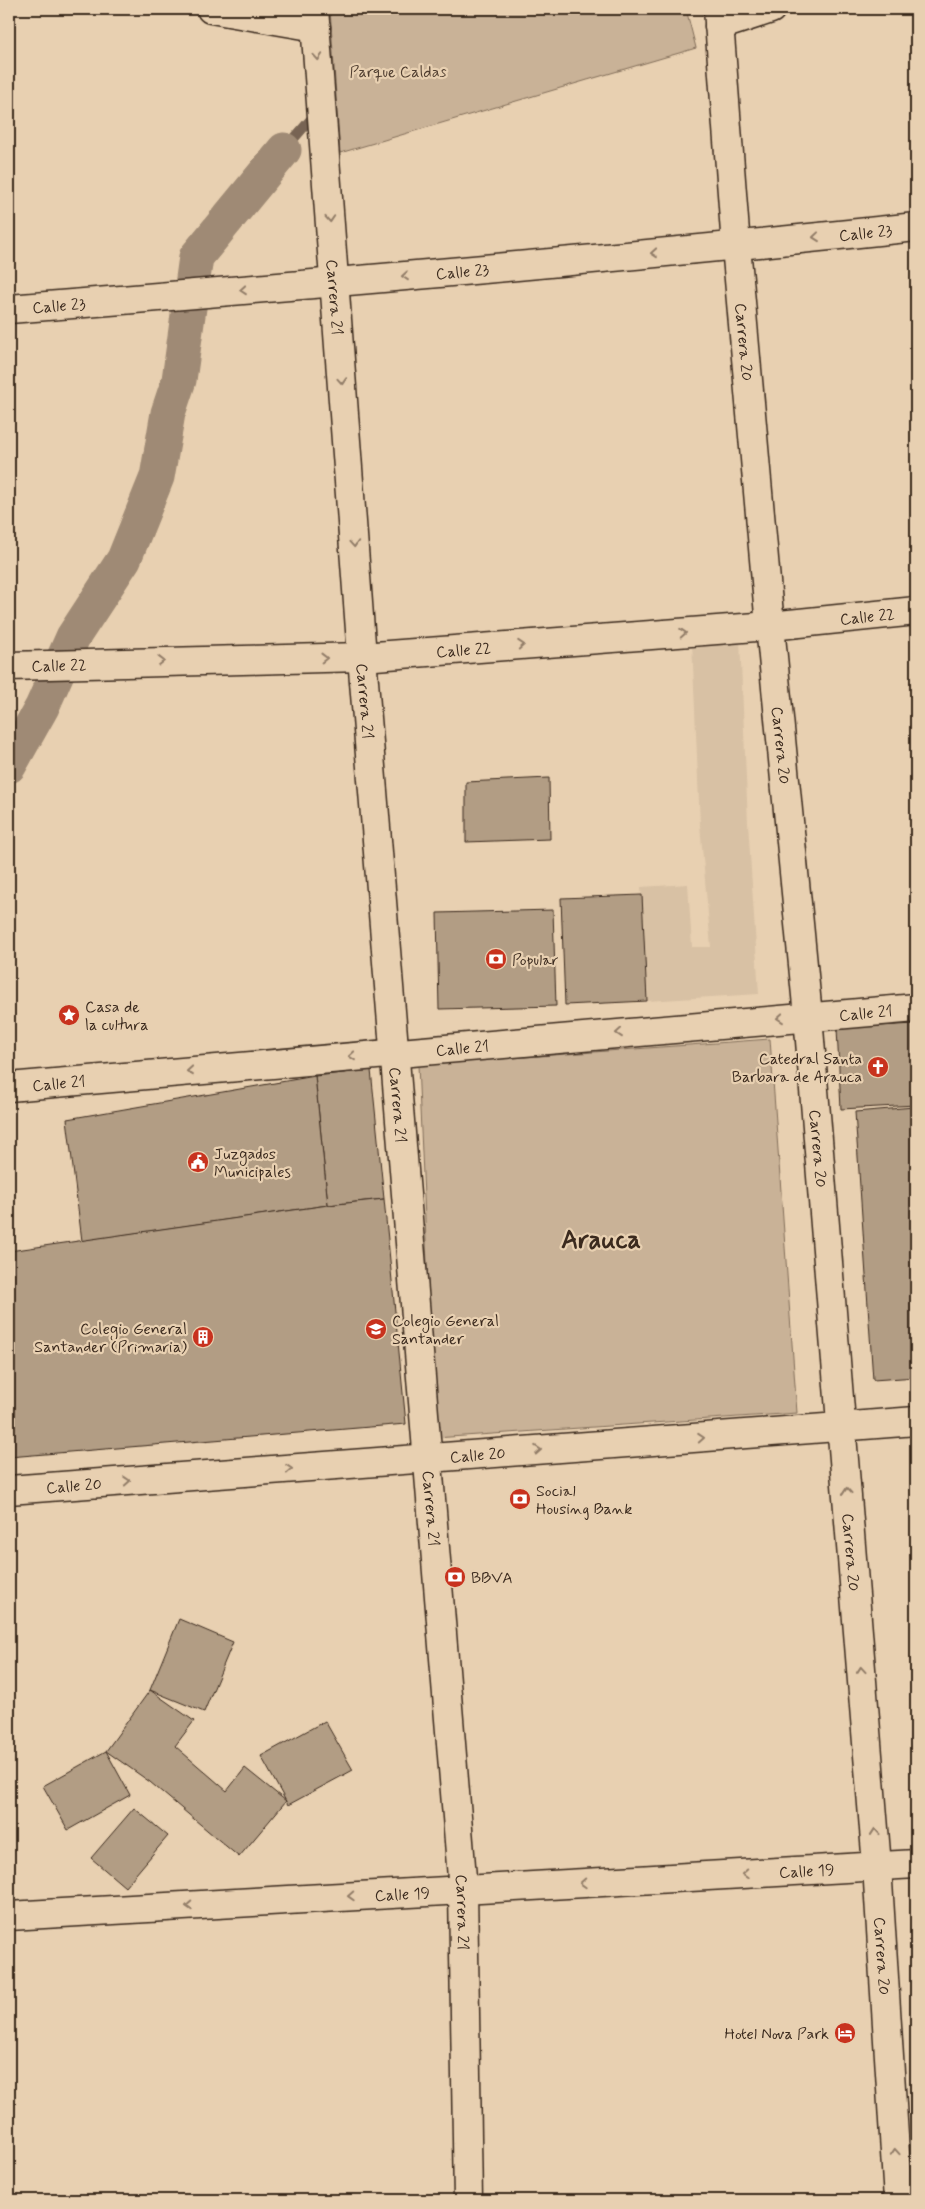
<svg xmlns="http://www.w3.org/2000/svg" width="925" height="2209" viewBox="0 0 925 2209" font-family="Mynerve,sans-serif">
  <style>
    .built { fill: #d8c1a4 }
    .green { fill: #c9b297; stroke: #826e5a }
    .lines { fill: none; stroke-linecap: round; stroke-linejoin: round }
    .stream { stroke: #776452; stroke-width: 10 }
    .canal { stroke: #9f8a74; stroke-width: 35 }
    .building { fill: #b29d84; stroke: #3b2a1e }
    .minor-casing { stroke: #3b2a1e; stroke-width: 31 }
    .minor { stroke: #e8d0b1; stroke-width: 28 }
    .oneway { stroke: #927d68 }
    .labels { text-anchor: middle; stroke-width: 4.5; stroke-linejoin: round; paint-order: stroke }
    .park-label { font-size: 16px; fill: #503e30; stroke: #e8d0b1 }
    .street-label { font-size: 16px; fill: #3b2a1e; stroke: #e8d0b1 }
    .poi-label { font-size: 16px; fill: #3b2a1e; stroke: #e8d0b1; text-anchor: start }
    .town-label { font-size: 26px; font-weight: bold; fill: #3b2a1e; stroke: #e8d0b1 }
  </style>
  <rect width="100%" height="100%" fill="#e8d0b1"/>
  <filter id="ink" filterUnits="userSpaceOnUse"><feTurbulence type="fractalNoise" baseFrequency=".02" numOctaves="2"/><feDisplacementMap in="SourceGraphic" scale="10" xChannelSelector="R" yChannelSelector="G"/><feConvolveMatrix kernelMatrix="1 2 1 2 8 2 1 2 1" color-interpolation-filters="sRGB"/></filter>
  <g filter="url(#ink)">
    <path class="built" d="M740 640 748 823 759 994 647 1001 641 887 688 884 692 947H711L700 825 692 642Z"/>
    <g class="green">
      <path d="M330 9H686L696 48 340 153Z"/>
      <path d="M770 1039 797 1413 435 1438 418 1065Z"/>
    </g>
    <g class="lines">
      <path class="stream" d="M284 150 311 119"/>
      <path class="canal" d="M9 766 42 707 73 637 124 559 157 477 168 413 179 380 196 257 284 150"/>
    </g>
    <g class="building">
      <path d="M549 778 550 839 466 842V782Z"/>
      <path d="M642 895 647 1001 565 1005 561 898Z"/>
      <path d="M553 910 556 1006 439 1009 437 913Z"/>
      <path d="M916 1024V1105L841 1109 837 1028Z"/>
      <path d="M371 1070 384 1199 328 1205 315 1076Z"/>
      <path d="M315 1076 328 1205 82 1241 67 1119Z"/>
      <path d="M914 1107H916V1377L873 1380 855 1112Z"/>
      <path d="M384 1199 406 1424 9 1457V1251L328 1205Z"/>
      <path d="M179 1619 233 1642 204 1712 150 1690Z"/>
      <path d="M150 1690 194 1721 175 1746 227 1791 245 1768 286 1801 239 1857 150 1782 106 1751Z"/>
      <path d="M325 1721 353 1770 288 1805 261 1756Z"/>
      <path d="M106 1751 130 1795 68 1830 43 1786Z"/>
      <path d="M134 1808 168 1836 125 1887 91 1858Z"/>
    </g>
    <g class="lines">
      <g class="minor-casing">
        <g id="minor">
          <path d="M211 9 316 27"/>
          <path id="s1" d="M314 9 362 657 463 1890 468 2200"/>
          <path id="s2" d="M718 9 736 246 770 626 808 1016 877 1866 898 2200"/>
          <path d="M719 26 771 9"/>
          <path id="s3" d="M9 309C312 285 614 259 916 227"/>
          <path id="s4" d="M9 666 362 657 770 626 916 611"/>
          <path id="s5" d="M9 1087 916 1008"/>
          <path id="s6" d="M9 1490 916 1421"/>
          <path id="s7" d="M9 1916 916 1864"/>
        </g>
      </g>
      <use href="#minor" class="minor"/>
    </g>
    <defs><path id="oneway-chevron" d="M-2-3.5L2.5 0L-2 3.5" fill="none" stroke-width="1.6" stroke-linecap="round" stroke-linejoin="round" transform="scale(1.25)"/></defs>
    <g class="oneway">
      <use href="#oneway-chevron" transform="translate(318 57) rotate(86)"/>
      <use href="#oneway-chevron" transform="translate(330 219) rotate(86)"/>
      <use href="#oneway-chevron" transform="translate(816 237) rotate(174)"/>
      <use href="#oneway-chevron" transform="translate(654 253) rotate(175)"/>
      <use href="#oneway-chevron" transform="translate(405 276) rotate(175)"/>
      <use href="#oneway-chevron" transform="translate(243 290) rotate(175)"/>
      <use href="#oneway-chevron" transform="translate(342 381) rotate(86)"/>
      <use href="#oneway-chevron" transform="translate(354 544) rotate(86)"/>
      <use href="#oneway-chevron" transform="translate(683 633) rotate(-4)"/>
      <use href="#oneway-chevron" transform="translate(521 645) rotate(-4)"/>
      <use href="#oneway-chevron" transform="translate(324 658) rotate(-1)"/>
      <use href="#oneway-chevron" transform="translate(161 661) rotate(-1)"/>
      <use href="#oneway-chevron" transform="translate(780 1018) rotate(175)"/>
      <use href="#oneway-chevron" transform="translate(619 1033) rotate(175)"/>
      <use href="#oneway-chevron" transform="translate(352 1056) rotate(175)"/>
      <use href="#oneway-chevron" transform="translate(190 1071) rotate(175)"/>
      <use href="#oneway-chevron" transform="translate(701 1438) rotate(-4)"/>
      <use href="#oneway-chevron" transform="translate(538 1450) rotate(-4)"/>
      <use href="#oneway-chevron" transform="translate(289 1469) rotate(-4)"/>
      <use href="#oneway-chevron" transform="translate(127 1481) rotate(-4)"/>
      <use href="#oneway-chevron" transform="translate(847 1491) rotate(-95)"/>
      <use href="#oneway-chevron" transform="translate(861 1670) rotate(-95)"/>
      <use href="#oneway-chevron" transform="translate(875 1832) rotate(-95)"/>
      <use href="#oneway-chevron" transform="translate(745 1874) rotate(177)"/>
      <use href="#oneway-chevron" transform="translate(583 1883) rotate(177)"/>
      <use href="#oneway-chevron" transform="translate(351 1896) rotate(177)"/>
      <use href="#oneway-chevron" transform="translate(189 1906) rotate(177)"/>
      <use href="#oneway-chevron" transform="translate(895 2152) rotate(-94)"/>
    </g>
  </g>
  <defs>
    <g id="bank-disc" transform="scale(1.125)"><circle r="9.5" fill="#c8321e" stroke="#e8d0b1"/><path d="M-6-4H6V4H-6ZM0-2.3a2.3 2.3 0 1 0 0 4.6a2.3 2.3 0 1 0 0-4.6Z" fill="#fff"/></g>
    <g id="sight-disc" transform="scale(1.125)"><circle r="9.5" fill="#c8321e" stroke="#e8d0b1"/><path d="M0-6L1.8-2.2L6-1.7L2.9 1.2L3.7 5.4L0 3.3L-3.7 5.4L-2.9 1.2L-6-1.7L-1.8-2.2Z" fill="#fff"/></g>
    <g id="church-disc" transform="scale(1.125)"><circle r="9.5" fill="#c8321e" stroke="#e8d0b1"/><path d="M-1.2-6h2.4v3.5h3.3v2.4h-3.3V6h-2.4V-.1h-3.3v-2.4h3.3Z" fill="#fff"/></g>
    <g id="civic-disc" transform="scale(1.125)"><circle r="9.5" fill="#c8321e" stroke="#e8d0b1"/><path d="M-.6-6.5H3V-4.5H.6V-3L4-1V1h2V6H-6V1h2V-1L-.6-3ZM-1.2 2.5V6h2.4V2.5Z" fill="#fff"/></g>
    <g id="school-disc" transform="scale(1.125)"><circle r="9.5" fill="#c8321e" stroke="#e8d0b1"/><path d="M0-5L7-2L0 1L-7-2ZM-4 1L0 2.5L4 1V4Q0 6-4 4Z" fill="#fff"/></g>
    <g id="building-disc" transform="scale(1.125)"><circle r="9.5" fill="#c8321e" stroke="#e8d0b1"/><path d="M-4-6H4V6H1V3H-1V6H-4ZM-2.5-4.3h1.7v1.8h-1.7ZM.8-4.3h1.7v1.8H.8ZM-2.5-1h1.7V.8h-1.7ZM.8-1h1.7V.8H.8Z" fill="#fff"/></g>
    <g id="hotel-disc" transform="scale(1.125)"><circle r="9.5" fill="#c8321e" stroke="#e8d0b1"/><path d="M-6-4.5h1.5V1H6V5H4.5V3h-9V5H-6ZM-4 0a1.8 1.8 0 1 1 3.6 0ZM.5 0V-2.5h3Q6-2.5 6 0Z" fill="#fff"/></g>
  </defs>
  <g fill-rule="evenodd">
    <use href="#bank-disc" x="496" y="959"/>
    <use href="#sight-disc" x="69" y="1015"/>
    <use href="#church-disc" x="878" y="1067"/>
    <use href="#civic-disc" x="198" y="1162"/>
    <use href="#school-disc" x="376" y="1329"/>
    <use href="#building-disc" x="203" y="1337"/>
    <use href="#bank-disc" x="520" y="1499"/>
    <use href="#bank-disc" x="455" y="1577"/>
    <use href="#hotel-disc" x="845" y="2033"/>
  </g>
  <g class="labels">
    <g class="park-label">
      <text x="398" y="77">Parque Caldas</text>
    </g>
    <g class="street-label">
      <text dy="6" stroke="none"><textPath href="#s3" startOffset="860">Calle 23</textPath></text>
      <text dy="6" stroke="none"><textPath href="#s3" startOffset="455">Calle 23</textPath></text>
      <text dy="6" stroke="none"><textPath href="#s1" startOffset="289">Carrera 21</textPath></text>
      <text dy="6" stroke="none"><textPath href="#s3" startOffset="50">Calle 23</textPath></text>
      <text dy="6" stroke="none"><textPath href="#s2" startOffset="334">Carrera 20</textPath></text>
      <text dy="6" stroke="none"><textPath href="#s4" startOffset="860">Calle 22</textPath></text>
      <text dy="6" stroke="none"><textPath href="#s4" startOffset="455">Calle 22</textPath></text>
      <text dy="6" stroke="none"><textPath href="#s4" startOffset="50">Calle 22</textPath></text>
      <text dy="6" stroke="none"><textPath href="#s1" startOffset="694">Carrera 21</textPath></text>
      <text dy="6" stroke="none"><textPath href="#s2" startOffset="739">Carrera 20</textPath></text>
      <text dy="6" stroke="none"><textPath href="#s5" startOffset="860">Calle 21</textPath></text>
      <text dy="6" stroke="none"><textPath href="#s5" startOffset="455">Calle 21</textPath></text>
      <text dy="6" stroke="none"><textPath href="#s5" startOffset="50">Calle 21</textPath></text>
      <text dy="6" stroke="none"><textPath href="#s1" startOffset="1099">Carrera 21</textPath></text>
      <text dy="6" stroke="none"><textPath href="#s2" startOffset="1144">Carrera 20</textPath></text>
      <text dy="6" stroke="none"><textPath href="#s6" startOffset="470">Calle 20</textPath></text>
      <text dy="6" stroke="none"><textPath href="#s6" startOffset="65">Calle 20</textPath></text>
      <text dy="6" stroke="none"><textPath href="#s1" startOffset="1504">Carrera 21</textPath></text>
      <text dy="6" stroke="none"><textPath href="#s2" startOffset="1549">Carrera 20</textPath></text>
      <text dy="6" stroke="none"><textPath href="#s7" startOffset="799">Calle 19</textPath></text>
      <text dy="6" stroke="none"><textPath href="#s7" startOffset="394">Calle 19</textPath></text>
      <text dy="6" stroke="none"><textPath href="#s1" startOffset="1909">Carrera 21</textPath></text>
      <text dy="6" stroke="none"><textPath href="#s2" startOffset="1954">Carrera 20</textPath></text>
    </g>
    <g class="poi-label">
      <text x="512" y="965">Popular</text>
      <text x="85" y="1012">Casa de<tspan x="85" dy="18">la cultura</tspan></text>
      <text x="862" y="1064" text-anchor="end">Catedral Santa<tspan x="862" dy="18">Barbara de Arauca</tspan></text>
      <text x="214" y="1159">Juzgados<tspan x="214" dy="18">Municipales</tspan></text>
      <text x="392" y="1326">Colegio General<tspan x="392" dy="18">Santander</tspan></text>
      <text x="187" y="1334" text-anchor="end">Colegio General<tspan x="187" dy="18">Santander (Primaria)</tspan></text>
      <text x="536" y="1496">Social<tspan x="536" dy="18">Housing Bank</tspan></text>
      <text x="471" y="1583">BBVA</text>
      <text x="829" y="2039" text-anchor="end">Hotel Nova Park</text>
    </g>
    <g class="town-label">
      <text x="601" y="1248">Arauca</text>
    </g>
  </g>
  <rect width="925" height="2209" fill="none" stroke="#e8d0b1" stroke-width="30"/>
  <rect x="15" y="15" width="895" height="2179" fill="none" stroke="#3b2a1e" stroke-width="2" filter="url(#ink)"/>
</svg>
